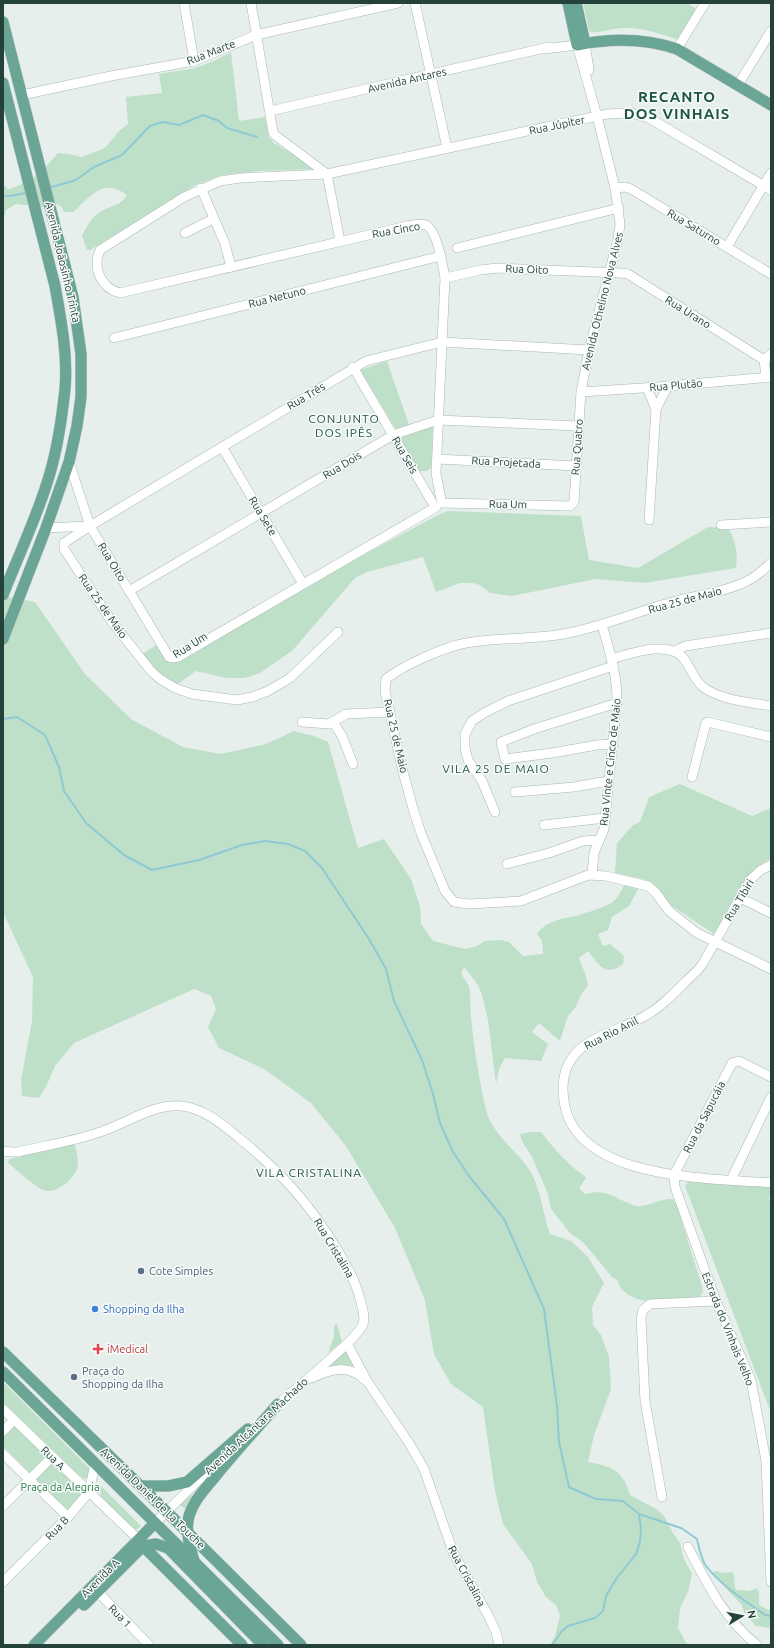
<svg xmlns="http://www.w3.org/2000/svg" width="774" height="1648" viewBox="0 0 774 1648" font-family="Ubuntu,sans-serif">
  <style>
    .green { fill: #bfe0c8 }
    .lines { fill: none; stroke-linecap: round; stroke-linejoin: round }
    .stream { stroke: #8ec9d4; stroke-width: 2 }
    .minor-casing { stroke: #a8b8b2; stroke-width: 10 }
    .major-casing { stroke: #c2cac8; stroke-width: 12 }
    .minor { stroke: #fff; stroke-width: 9 }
    .major { stroke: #6aa596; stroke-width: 11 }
    .service-dot { fill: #5c6f8a; stroke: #f7fbf9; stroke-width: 1.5 }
    .shop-dot { fill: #3f7fe0; stroke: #f7fbf9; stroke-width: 1.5 }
    .health-dot { fill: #e0444e; stroke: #f7fbf9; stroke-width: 1.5 }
    .labels { text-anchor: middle; stroke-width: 3; stroke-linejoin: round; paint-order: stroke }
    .street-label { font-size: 11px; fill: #24423a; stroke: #f7fbf9 }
    .service-label { font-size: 11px; fill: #4e5e75; stroke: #f7fbf9; text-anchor: start }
    .shop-label { font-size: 11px; fill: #366cbe; stroke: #f7fbf9; text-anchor: start }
    .health-label { font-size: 11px; fill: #be3a42; stroke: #f7fbf9; text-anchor: start }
    .park-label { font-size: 11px; fill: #2d7a4b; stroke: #f7fbf9 }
    .neighbourhood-label { font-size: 12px; letter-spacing: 1px; fill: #1f5548; stroke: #f7fbf9 }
    .district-label { font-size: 15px; font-weight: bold; letter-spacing: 1px; fill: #1f5548; stroke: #f7fbf9 }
  </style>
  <rect width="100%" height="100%" fill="#e6efeb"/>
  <g class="green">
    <path d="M583 3H687L696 9 679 40C661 34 642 27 623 28 612 28 602 33 591 32L589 30Z"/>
    <path d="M231 52 239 121 265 117 269 137 274 143 317 169 259 171 222 175 195 185 90 250H87L82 236C86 228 91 218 99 213 108 206 121 206 127 195 102 177 92 196 73 212H64L61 206 56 204 43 207 16 204 6 210 3 220V184L8 189C34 182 41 172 58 153L69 154 82 157 105 148 119 131 128 124 126 97 162 93 159 74 195 68 214 61Z"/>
    <path d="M387 361 409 425 396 429 360 370Z"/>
    <path d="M433 426 431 468 427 471H418L400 437 403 435Z"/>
    <path d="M448 511 581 516 589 560 638 568 708 527 728 528C736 540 738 555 736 568L644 583 596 579 512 596 490 593 480 585 472 583H460L436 592 423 557 367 572 355 578 292 651 260 673 245 678H226L196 671 176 685 160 677 142 654 156 645 169 662H178L348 563 440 514Z"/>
    <path d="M3 596 35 602 85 674 131 719 183 747 221 754 266 744 294 731 314 736 328 742 358 848 384 839 411 879 420 907 421 924 433 941 465 949 477 946 485 941 500 940 509 942 523 956 543 954 542 941 537 934C547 919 566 919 582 914 590 912 604 907 611 903 618 899 621 891 624 885L638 889 629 906 612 917 608 930 598 934 603 946 610 944 624 956 623 964C605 978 598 964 588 951L579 958 586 976 588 986 582 993 575 1008 568 1016 560 1041 539 1023 532 1032 548 1044 541 1061 505 1058 499 1069 496 1084 488 1020 482 995 478 985 464 967 461 974C464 978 468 983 469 987 471 996 470 1007 471 1017 474 1048 479 1080 486 1110 493 1136 516 1149 530 1171 542 1191 542 1213 550 1234L571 1241 588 1257 604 1283 592 1307 593 1325 601 1335 609 1357 611 1389 594 1435 588 1462C611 1466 623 1470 630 1495L658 1510 664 1516 673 1533 680 1543 684 1559 692 1574 688 1592 680 1608 678 1628 686 1643 689 1645H550L555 1636 560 1616 556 1605 546 1597 537 1582 532 1564 503 1524 495 1491 483 1407 451 1384 434 1354 425 1300 395 1228 346 1146 311 1103 264 1069 219 1048 208 1027 216 1009 211 996 194 989 74 1043 55 1066 46 1087 39 1098 22 1096 21 1080 32 1021 33 977 3 912Z"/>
    <path d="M680 784 752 816 771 808V858L754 869 738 891 714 934 666 902 653 883 643 879 615 873 617 843 633 825 640 822 649 797Z"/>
    <path d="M532 1132H541C550 1144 562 1158 574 1168 578 1172 582 1173 586 1178L579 1188 585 1194C610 1188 615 1200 636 1206 645 1208 661 1198 672 1199L676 1203 701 1283 703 1292 699 1297C675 1302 627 1310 617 1280L612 1277 584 1243 570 1233 551 1209 548 1194 532 1157 522 1141 520 1134Z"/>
    <path d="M74 1144C77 1151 79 1162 77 1169 73 1180 55 1195 43 1190 34 1186 16 1169 8 1163L9 1159Z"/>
    <path d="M688 1182 771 1185 769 1201H771V1413L685 1186Z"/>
    <path d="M337 1324 342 1342 328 1353 334 1336V1325Z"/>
    <path d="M346 1350 353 1366 339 1365 329 1366Z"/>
    <path d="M3 1382 89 1468 90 1473 88 1478 83 1479 3 1402Z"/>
    <path d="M15 1424 48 1456 31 1474 3 1446V1437Z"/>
    <path d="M52 1462 85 1494 68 1512 35 1480Z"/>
    <path d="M100 1485 141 1526 134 1532 101 1499Z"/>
    <path d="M190 1493 192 1496 185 1509 178 1503Z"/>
    <path d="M716 1571 724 1573 732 1572C736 1578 733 1584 736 1590L749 1591 757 1588 759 1592V1605L771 1611V1628L756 1626 744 1613 742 1605 711 1573Z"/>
  </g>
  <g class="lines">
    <g class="stream">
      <path d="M48 188 76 180 94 167 122 155 150 126 163 122 179 125 203 115 219 121 227 128 257 137"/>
      <path d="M3 196H10L26 193"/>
      <path d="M3 719 17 717 45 735 59 767 64 791 86 823 124 855 152 870 199 860 242 845 265 841 288 844 305 851 322 868 369 939 386 969 394 1001 422 1060 433 1094 440 1123 453 1152 469 1176 504 1219 544 1309 557 1406 559 1442 569 1487 596 1499 623 1501 639 1514 681 1528 697 1539C699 1548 701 1559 706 1566 722 1586 744 1600 765 1615L771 1616"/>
      <path d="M552 1645 562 1631 568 1626 595 1618 603 1611 606 1596 616 1579 636 1554 640 1542 641 1529 639 1515"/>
    </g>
    <g class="minor-casing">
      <g id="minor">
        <path d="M184 3 194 61"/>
        <path d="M251 3 273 132 275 135 327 174 340 241"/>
        <path d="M415 3 447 148"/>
        <path d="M585 43 589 70"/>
        <path d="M677 49 705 3"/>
        <path d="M738 85 771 31"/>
        <path d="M22 95 111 76 194 61 256 35 398 3"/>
        <path d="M270 111 549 47"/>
        <path d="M201 188 225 244 231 267"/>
        <path d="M615 188 625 187 631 189 771 274"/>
        <path d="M185 233 213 219"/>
        <path d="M727 247 771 173"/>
        <path d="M457 248 619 208"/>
        <path d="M445 278 480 270 497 268 621 273 628 274 764 360"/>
        <path d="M114 338 441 256"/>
        <path d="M353 367 432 502"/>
        <path d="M766 377 764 360 771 354"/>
        <path d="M647 388 656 409 649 520"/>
        <path d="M581 392 657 387 771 377"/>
        <path d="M656 409 668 386"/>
        <path d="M222 447 303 584"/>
        <path d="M437 459 576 466"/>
        <path d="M69 462 90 526 169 657"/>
        <path d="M441 500 436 473 445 278C443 266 437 230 426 225 420 223 413 225 407 226L120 293C101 288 92 268 100 250L184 197 220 181 240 178 327 174 607 114 631 113 649 118 771 190"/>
        <path d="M441 503 570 506 574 502 581 392 589 350 618 239 620 224 615 188 597 116 577 45 544 49"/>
        <path d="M721 525 771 522"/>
        <path d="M46 528 88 526"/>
        <path d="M771 563C763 570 756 577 747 581 725 592 699 595 676 601 638 611 602 627 563 634 531 640 498 637 466 643 444 647 404 665 386 679L385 691 403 772 414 812 421 833 445 891 454 902 469 904 521 901 588 875 606 876 648 886 656 893 669 911 697 933 771 969"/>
        <path d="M129 591 393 435 438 420 578 426"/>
        <path d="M338 632 290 678 268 691 252 697 237 700 192 694 175 688 160 679 151 671 112 622 64 549V543L90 526 366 361 442 342 589 350"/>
        <path d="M675 651 685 646 771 633"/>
        <path d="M169 657 173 658 178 657 436 507"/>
        <path d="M611 659C630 654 670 639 684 659 691 668 694 680 703 687 722 701 749 702 771 706"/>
        <path d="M302 722 329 724 346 714 390 712"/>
        <path d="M333 722 342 736 353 764"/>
        <path d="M613 744 597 745 552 753 505 759 501 742 534 729 617 703"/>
        <path d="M692 777 706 723 708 722 771 737"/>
        <path d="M515 792 574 787 608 781"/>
        <path d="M495 812 482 781 468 760 465 748V734L472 721 484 713 508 701 613 666"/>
        <path d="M544 825 605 818"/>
        <path d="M507 864 549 853 583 841 599 840"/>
        <path d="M771 865 761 870 751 879 703 963 698 970C681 985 665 1005 645 1016 626 1027 593 1036 578 1051 564 1065 561 1082 564 1101 575 1181 711 1178 771 1183"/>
        <path d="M592 874 594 853 604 829 617 699C617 674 609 649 602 625"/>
        <path d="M740 898 771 913"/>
        <path d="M771 1077 739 1061 732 1063 674 1175 675 1187 716 1301 751 1380 766 1461 771 1582"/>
        <path d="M3 1151 11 1152H18C43 1146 69 1142 94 1134 124 1126 151 1103 182 1106 205 1109 222 1124 239 1138 281 1172 310 1204 338 1251 348 1267 357 1284 361 1303 363 1309 365 1317 363 1324 359 1339 289 1393 274 1408"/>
        <path d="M731 1180 771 1097"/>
        <path d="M347 1344 367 1381 409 1443 424 1469 453 1552 489 1617 496 1632 499 1645"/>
        <path d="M312 1378C330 1369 349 1364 365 1380"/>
        <path d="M3 1409 138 1539"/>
        <path d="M3 1431 14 1420"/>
        <path d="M3 1454 68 1517"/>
        <path d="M662 1497 645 1401 641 1318 643 1310 650 1304 716 1301"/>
        <path d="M3 1506 52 1457"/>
        <path d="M155 1523 215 1464"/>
        <path d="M688 1547C706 1582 725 1620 757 1645"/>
        <path d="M3 1582 68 1517 89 1492 95 1464"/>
        <path d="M93 1587 149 1645"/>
      </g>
    </g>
    <g class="major-casing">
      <g id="major">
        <path d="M568 3 577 45C611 38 644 38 677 49L771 105"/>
        <path d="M576 3 585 43"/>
        <path d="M3 22 73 297 81 354V397L77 426 69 462 46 528 3 639"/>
        <path d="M3 83 55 286C61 320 68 355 65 389 62 417 58 446 50 473 39 513 18 556 3 595"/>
        <path d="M3 1352 166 1511 301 1645"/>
        <path d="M3 1372 278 1645"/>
        <path d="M141 1486H168L187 1482 248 1429"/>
        <path d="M143 1546 156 1544 168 1548 263 1645"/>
        <path d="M143 1546 242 1645"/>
        <path d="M194 1561C190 1547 185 1531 189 1516 194 1499 207 1487 218 1473 237 1450 258 1427 278 1404"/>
        <path d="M84 1605 143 1546"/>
        <path d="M34 1645 155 1523"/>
      </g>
    </g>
    <use href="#minor" class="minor"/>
    <use href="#major" class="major"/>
  </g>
  <g class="service-dot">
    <circle cx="141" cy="1271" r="4"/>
    <circle cx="74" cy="1377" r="4"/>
  </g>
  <circle class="shop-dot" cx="95" cy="1309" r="4"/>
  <path class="health-dot" d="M96 1343h4v4h4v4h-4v4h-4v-4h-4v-4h4z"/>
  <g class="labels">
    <g class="street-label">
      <text transform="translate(211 52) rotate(-21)" y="4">Rua Marte</text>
      <text transform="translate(407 80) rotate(-13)" y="4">Avenida Antares</text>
      <text transform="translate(557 125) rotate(-12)" y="4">Rua Júpiter</text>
      <text transform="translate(694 227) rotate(31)" y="4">Rua Saturno</text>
      <text transform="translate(396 230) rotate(-10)" y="4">Rua Cinco</text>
      <text transform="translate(63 262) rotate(77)" y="4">Avenida Joãosinho Trinta</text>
      <text transform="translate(527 269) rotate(2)" y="4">Rua Oito</text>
      <text transform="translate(277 297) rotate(-14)" y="4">Rua Netuno</text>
      <text transform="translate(602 301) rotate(-76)" y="4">Avenida Othelino Nova Alves</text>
      <text transform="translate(688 312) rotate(32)" y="4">Rua Urano</text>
      <text transform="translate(676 385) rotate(-5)" y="4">Rua Plutão</text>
      <text transform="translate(306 396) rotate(-31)" y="4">Rua Três</text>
      <text transform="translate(577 447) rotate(-86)" y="4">Rua Quatro</text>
      <text transform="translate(405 455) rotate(60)" y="4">Rua Seis</text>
      <text transform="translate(506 462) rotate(3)" y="4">Rua Projetada</text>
      <text transform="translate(342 465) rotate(-31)" y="4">Rua Dois</text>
      <text transform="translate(508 504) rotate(1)" y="4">Rua Um</text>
      <text transform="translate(263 516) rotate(59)" y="4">Rua Sete</text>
      <text transform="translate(112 562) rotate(59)" y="4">Rua Oito</text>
      <text transform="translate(685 600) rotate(-15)" y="4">Rua 25 de Maio</text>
      <text transform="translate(103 606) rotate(55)" y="4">Rua 25 de Maio</text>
      <text transform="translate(190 645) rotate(-32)" y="4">Rua Um</text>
      <text transform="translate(396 736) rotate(77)" y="4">Rua 25 de Maio</text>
      <text transform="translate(610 762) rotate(-84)" y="4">Rua Vinte e Cinco de Maio</text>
      <text transform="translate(739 900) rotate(-59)" y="4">Rua Tibiri</text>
      <text transform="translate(611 1033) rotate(-27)" y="4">Rua Rio Anil</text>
      <text transform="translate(704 1117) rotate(-63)" y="4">Rua da Sapucáia</text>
      <text transform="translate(334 1248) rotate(59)" y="4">Rua Cristalina</text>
      <text transform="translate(728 1329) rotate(68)" y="4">Estrada do Vinhais Velho</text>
      <text transform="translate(256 1426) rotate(-43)" y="4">Avenida Alcântara Machado</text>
      <text transform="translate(53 1458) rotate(44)" y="4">Rua A</text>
      <text transform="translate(153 1498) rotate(44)" y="4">Avenida Daniel de La Touche</text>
      <text transform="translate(57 1528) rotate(-46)" y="4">Rua B</text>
      <text transform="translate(467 1576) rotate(62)" y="4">Rua Cristalina</text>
      <text transform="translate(100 1578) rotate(-45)" y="4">Avenida A</text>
      <text transform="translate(120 1616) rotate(46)" y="4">Rua 1</text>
    </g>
    <g class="service-label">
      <text x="149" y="1275">Cote Simples</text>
      <text x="82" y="1375">Praça do<tspan x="82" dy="13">Shopping da Ilha</tspan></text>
    </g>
    <g class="shop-label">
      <text x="103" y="1313">Shopping da Ilha</text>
    </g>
    <g class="health-label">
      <text x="107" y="1353">iMedical</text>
    </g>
    <g class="park-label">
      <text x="60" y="1491">Praça da Alegria</text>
    </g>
    <g class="neighbourhood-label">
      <text x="344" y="423">CONJUNTO<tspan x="344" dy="14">DOS IPÊS</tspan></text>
      <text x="496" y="773">VILA 25 DE MAIO</text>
      <text x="309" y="1177">VILA CRISTALINA</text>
    </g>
    <g class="district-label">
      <text x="677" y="102">RECANTO<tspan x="677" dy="17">DOS VINHAIS</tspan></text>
    </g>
  </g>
  <rect width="774" height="1648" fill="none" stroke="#24423a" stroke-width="8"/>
  <g transform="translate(742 1616) rotate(80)" stroke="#f7fbf9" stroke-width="3" paint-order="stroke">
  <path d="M0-3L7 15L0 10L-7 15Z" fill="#24423a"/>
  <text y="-6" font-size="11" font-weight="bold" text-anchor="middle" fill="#24423a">N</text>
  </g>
</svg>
